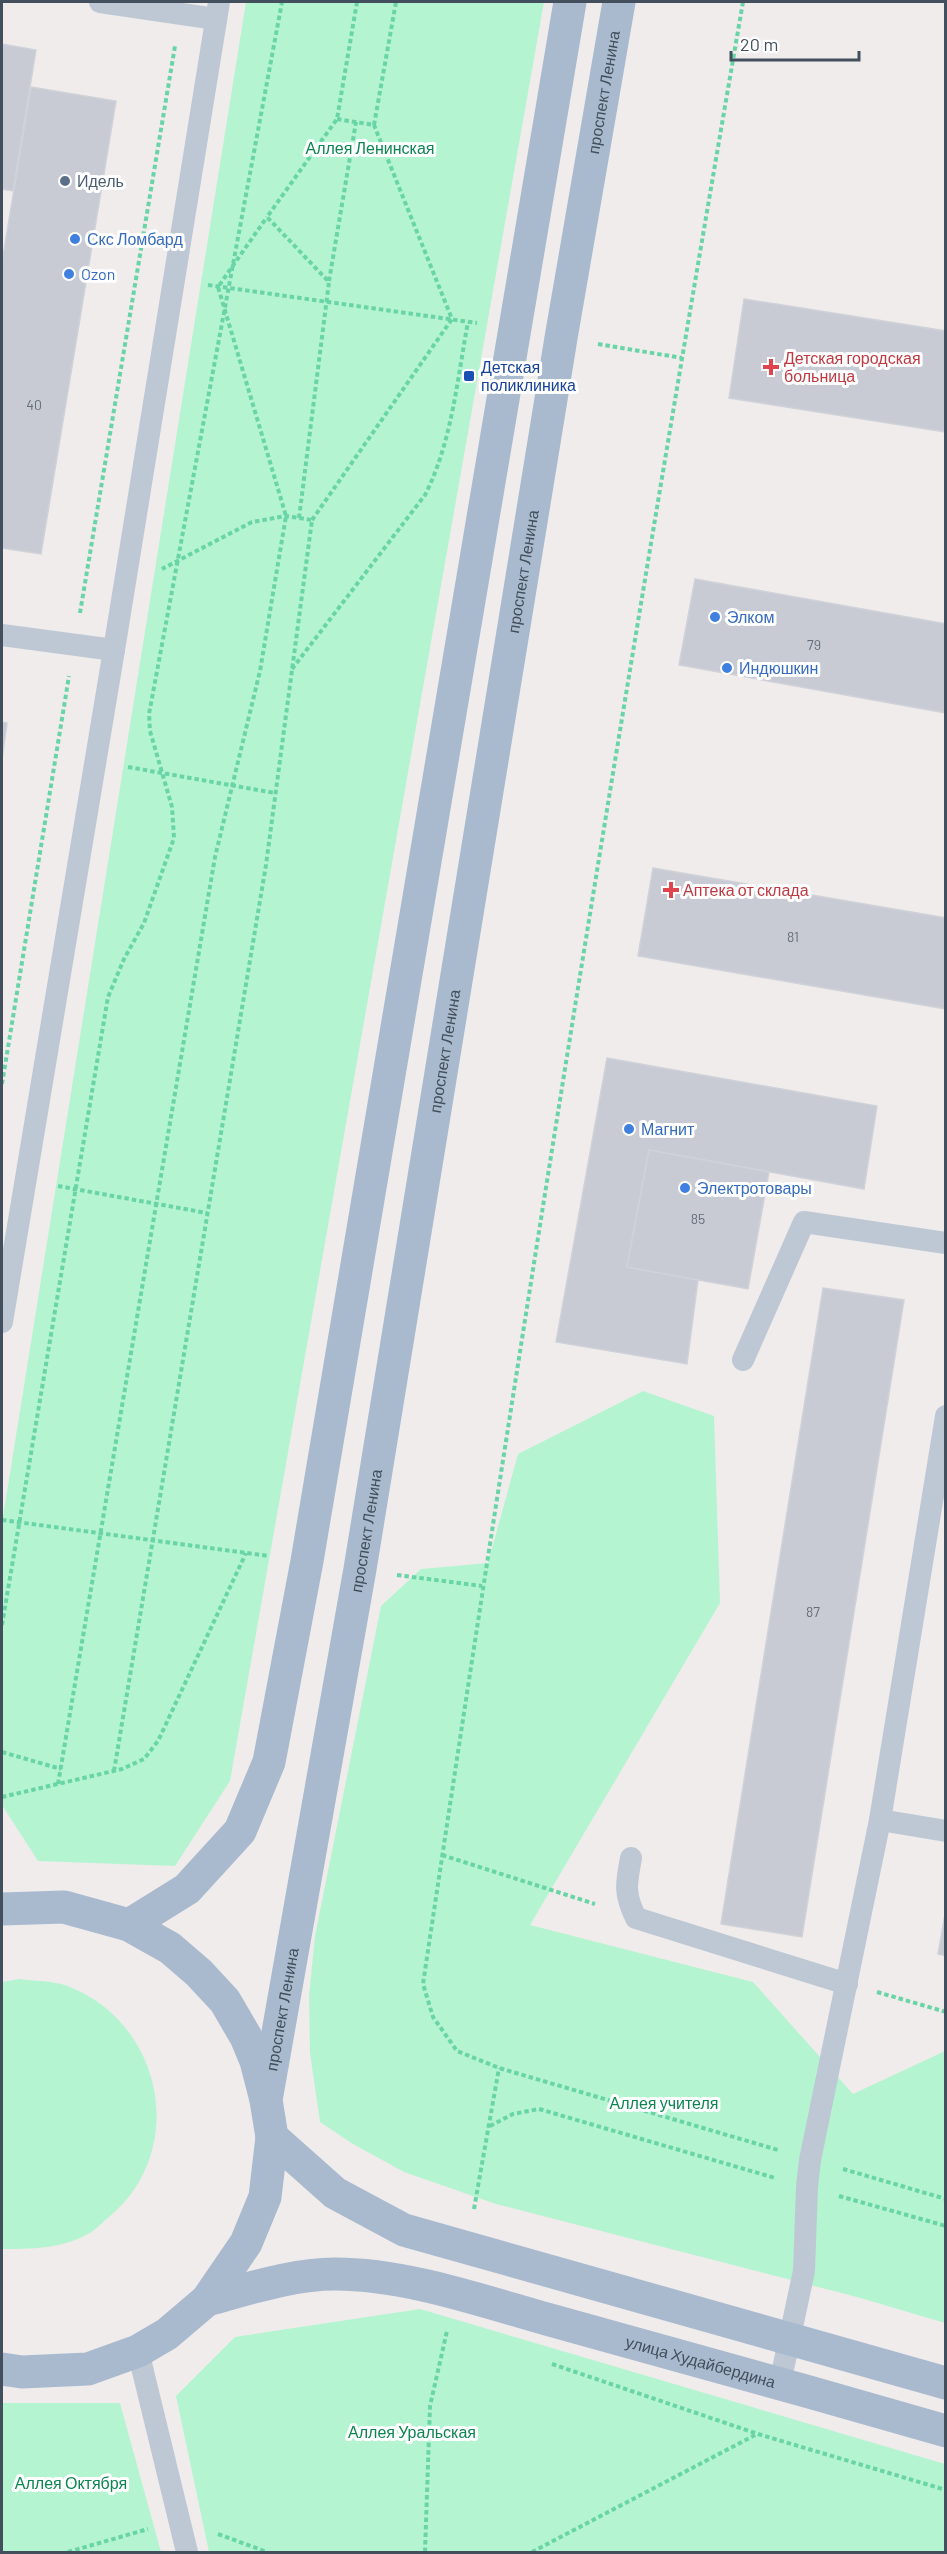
<svg xmlns="http://www.w3.org/2000/svg" width="947" height="2554" viewBox="0 0 947 2554" font-family="Barlow,sans-serif">
  <style>
    .green { fill: #b5f4d1 }
    .building { fill: #c8cbd3; stroke: #d0d2d9; stroke-width: 1.5 }
    .lines { fill: none; stroke-linecap: round; stroke-linejoin: round }
    .path { stroke: #69d5a7; stroke-width: 4; stroke-dasharray: 4.5 3; stroke-linecap: butt }
    .lane { stroke: #bec8d4; stroke-width: 22 }
    .primary { stroke: #a9bacf; stroke-width: 33 }
    .service-dot { fill: #5c6f8a; stroke: #fff; stroke-width: 2 }
    .shop-dot { fill: #3f7fe0; stroke: #fff; stroke-width: 2 }
    .health-dot { fill: #e0444e; stroke: #fff; stroke-width: 2 }
    .transit-dot { fill: #1a4fb4; stroke: #fff; stroke-width: 2 }
    .labels { text-anchor: middle; stroke-width: 6; stroke-linejoin: round; paint-order: stroke }
    .number-label { font-size: 14px; fill: #646e7a }
    .street-label { font-size: 16px; fill: #434f5c; stroke: #fff }
    .park-label { font-size: 16px; fill: #0c8551; stroke: #fff }
    .service-label { font-size: 16px; fill: #4e5e75; stroke: #fff; text-anchor: start }
    .shop-label { font-size: 16px; fill: #366cbe; stroke: #fff; text-anchor: start }
    .health-label { font-size: 16px; fill: #be3a42; stroke: #fff; text-anchor: start }
    .transit-label { font-size: 16px; fill: #164399; stroke: #fff; text-anchor: start }
  </style>
  <rect width="100%" height="100%" fill="#f0ecec"/>
  <g class="green">
    <path d="M246 2H544L230 1781 175 1866 38 1861 2 1805V1523Z"/>
    <path d="M643 1391 714 1416 720 1603 530 1925 753 1982 853 2094 945 2051V2323L857 2297 496 2204 404 2172 353 2144 320 2122 310 2053 309 1996 315 1936 381 1606 421 1569 488 1563 518 1454Z"/>
    <path d="M20 1979C34 1981 52 1981 65 1985 166 2022 190 2156 104 2221 99 2226 93 2232 86 2235 60 2249 31 2249 2 2249V1982Z"/>
    <path d="M420 2309 945 2464V2552H209L176 2396 235 2337Z"/>
    <path d="M2 2403H120L161 2552H2Z"/>
  </g>
  <g class="building">
    <path d="M2 44 36 50 13 191 2 189Z"/>
    <path d="M31 87 116 101 41 554 2 548V262Z"/>
    <path d="M744 299 946 331V432L729 398Z"/>
    <path d="M695 579 946 624V713L679 665Z"/>
    <path d="M2 722 7 723 2 759Z"/>
    <path d="M653 868 946 918V1009L638 956Z"/>
    <path d="M607 1058 877 1106 864 1189 649 1150 627 1267 698 1280 687 1364 556 1342Z"/>
    <path d="M649 1150 769 1172 748 1289 627 1267Z"/>
    <path d="M823 1288 904 1300 802 1937 721 1924Z"/>
    <path d="M946 1909V1956L938 1954Z"/>
  </g>
  <g class="lines">
    <g class="path">
      <path d="M743 2C629 661 522 1322 423 1984L433 2017 457 2051 499 2068 778 2150"/>
      <path d="M337 119 374 125 396 2"/>
      <path d="M329 281 356 122"/>
      <path d="M208 285 477 323"/>
      <path d="M598 344 682 358"/>
      <path d="M299 518 329 282 267 217 337 119 357 2"/>
      <path d="M312 520 452 319 374 125"/>
      <path d="M80 613 175 46"/>
      <path d="M292 669 425 495C452 442 457 380 468 322"/>
      <path d="M128 767 275 793"/>
      <path d="M2 1084 69 676"/>
      <path d="M58 1186 207 1213"/>
      <path d="M2 1520 269 1556"/>
      <path d="M397 1575 482 1586"/>
      <path d="M2 1625 108 997 124 959 144 923 174 838 172 807 150 731 149 714 282 2"/>
      <path d="M2 1752 61 1769"/>
      <path d="M114 1771 266 865 312 520 286 516 252 522 162 569"/>
      <path d="M58 1784 215 857 260 671 286 516 218 287 267 217"/>
      <path d="M2 1797 122 1769 144 1759 158 1741 246 1553"/>
      <path d="M442 1855 595 1904"/>
      <path d="M877 1992 946 2012"/>
      <path d="M490 2126 513 2114 539 2109 775 2178"/>
      <path d="M843 2169 946 2199"/>
      <path d="M839 2196 946 2226"/>
      <path d="M474 2209 499 2068"/>
      <path d="M552 2364 758 2434 946 2490"/>
      <path d="M218 2534 267 2552"/>
      <path d="M68 2552 148 2529"/>
      <path d="M425 2552 430 2406 447 2331"/>
      <path d="M532 2552 757 2434"/>
    </g>
    <g class="lane">
      <path d="M100 2 216 19"/>
      <path d="M2 635 114 650"/>
      <path d="M2 1322 114 650 219 2"/>
      <path d="M743 1360 804 1222 946 1243"/>
      <path d="M880 1820 946 1831"/>
      <path d="M631 1858C626 1884 624 1894 636 1918L847 1984"/>
      <path d="M138 2351 187 2552"/>
      <path d="M780 2383 804 2271 807 2187 810 2160 880 1820 946 1416"/>
    </g>
    <g class="primary">
      <path d="M2 1909 64 1907 129 1925 170 1948 199 1973 225 2001 246 2037 256 2061 266 2100 272 2137 265 2197 246 2243 207 2300 167 2334 138 2351 88 2369 22 2372 2 2369"/>
      <path d="M129 1925 187 1889 240 1831 269 1762 307 1561 570 2"/>
      <path id="s1" d="M266 2100 360 1569 561 338 619 2"/>
      <path d="M272 2137 335 2193 404 2230 946 2383"/>
      <path id="s2" d="M207 2300C248 2289 292 2274 335 2274 410 2274 490 2304 561 2323 689 2358 818 2394 946 2431"/>
    </g>
  </g>
  <circle class="service-dot" cx="65" cy="181" r="6"/>
  <g class="shop-dot">
    <circle cx="75" cy="239" r="6"/>
    <circle cx="69" cy="274" r="6"/>
    <circle cx="715" cy="617" r="6"/>
    <circle cx="727" cy="668" r="6"/>
    <circle cx="629" cy="1129" r="6"/>
    <circle cx="685" cy="1188" r="6"/>
  </g>
  <g class="health-dot">
    <path d="M768 358h6v6h6v6h-6v6h-6v-6h-6v-6h6z"/>
    <path d="M668 881h6v6h6v6h-6v6h-6v-6h-6v-6h6z"/>
  </g>
  <rect class="transit-dot" x="463" y="370" width="12" height="12" rx="3"/>
  <g class="labels">
    <g class="number-label">
      <text x="34" y="410">40</text>
      <text x="814" y="650">79</text>
      <text x="793" y="942">81</text>
      <text x="698" y="1224">85</text>
      <text x="813" y="1617">87</text>
    </g>
    <g class="street-label">
      <text dy="6" stroke="none"><textPath href="#s1" startOffset="2036">проспект Ленина</textPath></text>
      <text dy="6" stroke="none"><textPath href="#s1" startOffset="1550">проспект Ленина</textPath></text>
      <text dy="6" stroke="none"><textPath href="#s1" startOffset="1064">проспект Ленина</textPath></text>
      <text dy="6" stroke="none"><textPath href="#s1" startOffset="578">проспект Ленина</textPath></text>
      <text dy="6" stroke="none"><textPath href="#s1" startOffset="92">проспект Ленина</textPath></text>
      <text dy="6" stroke="none"><textPath href="#s2" startOffset="508">улица Худайбердина</textPath></text>
    </g>
    <g class="park-label">
      <text x="370" y="154">Аллея Ленинская</text>
      <text x="664" y="2109">Аллея учителя</text>
      <text x="412" y="2438">Аллея Уральская</text>
      <text x="71" y="2489">Аллея Октября</text>
    </g>
    <g class="service-label">
      <text x="77" y="187">Идель</text>
    </g>
    <g class="shop-label">
      <text x="87" y="245">Скс Ломбард</text>
      <text x="81" y="280">Ozon</text>
      <text x="727" y="623">Элком</text>
      <text x="739" y="674">Индюшкин</text>
      <text x="641" y="1135">Магнит</text>
      <text x="697" y="1194">Электротовары</text>
    </g>
    <g class="health-label">
      <text x="784" y="364">Детская городская<tspan x="784" dy="18">больница</tspan></text>
      <text x="683" y="896">Аптека от склада</text>
    </g>
    <g class="transit-label">
      <text x="481" y="373">Детская<tspan x="481" dy="18">поликлиника</tspan></text>
    </g>
  </g>
  <rect width="947" height="2554" fill="none" stroke="#434f5c" stroke-width="6"/>
  <path d="M731 51v9h128v-9" fill="none" stroke="#434f5c" stroke-width="3"/>
  <text x="740" y="51" font-size="18" fill="#434f5c" stroke="#ffffff" stroke-width="4.5" paint-order="stroke">20 m</text>
</svg>
